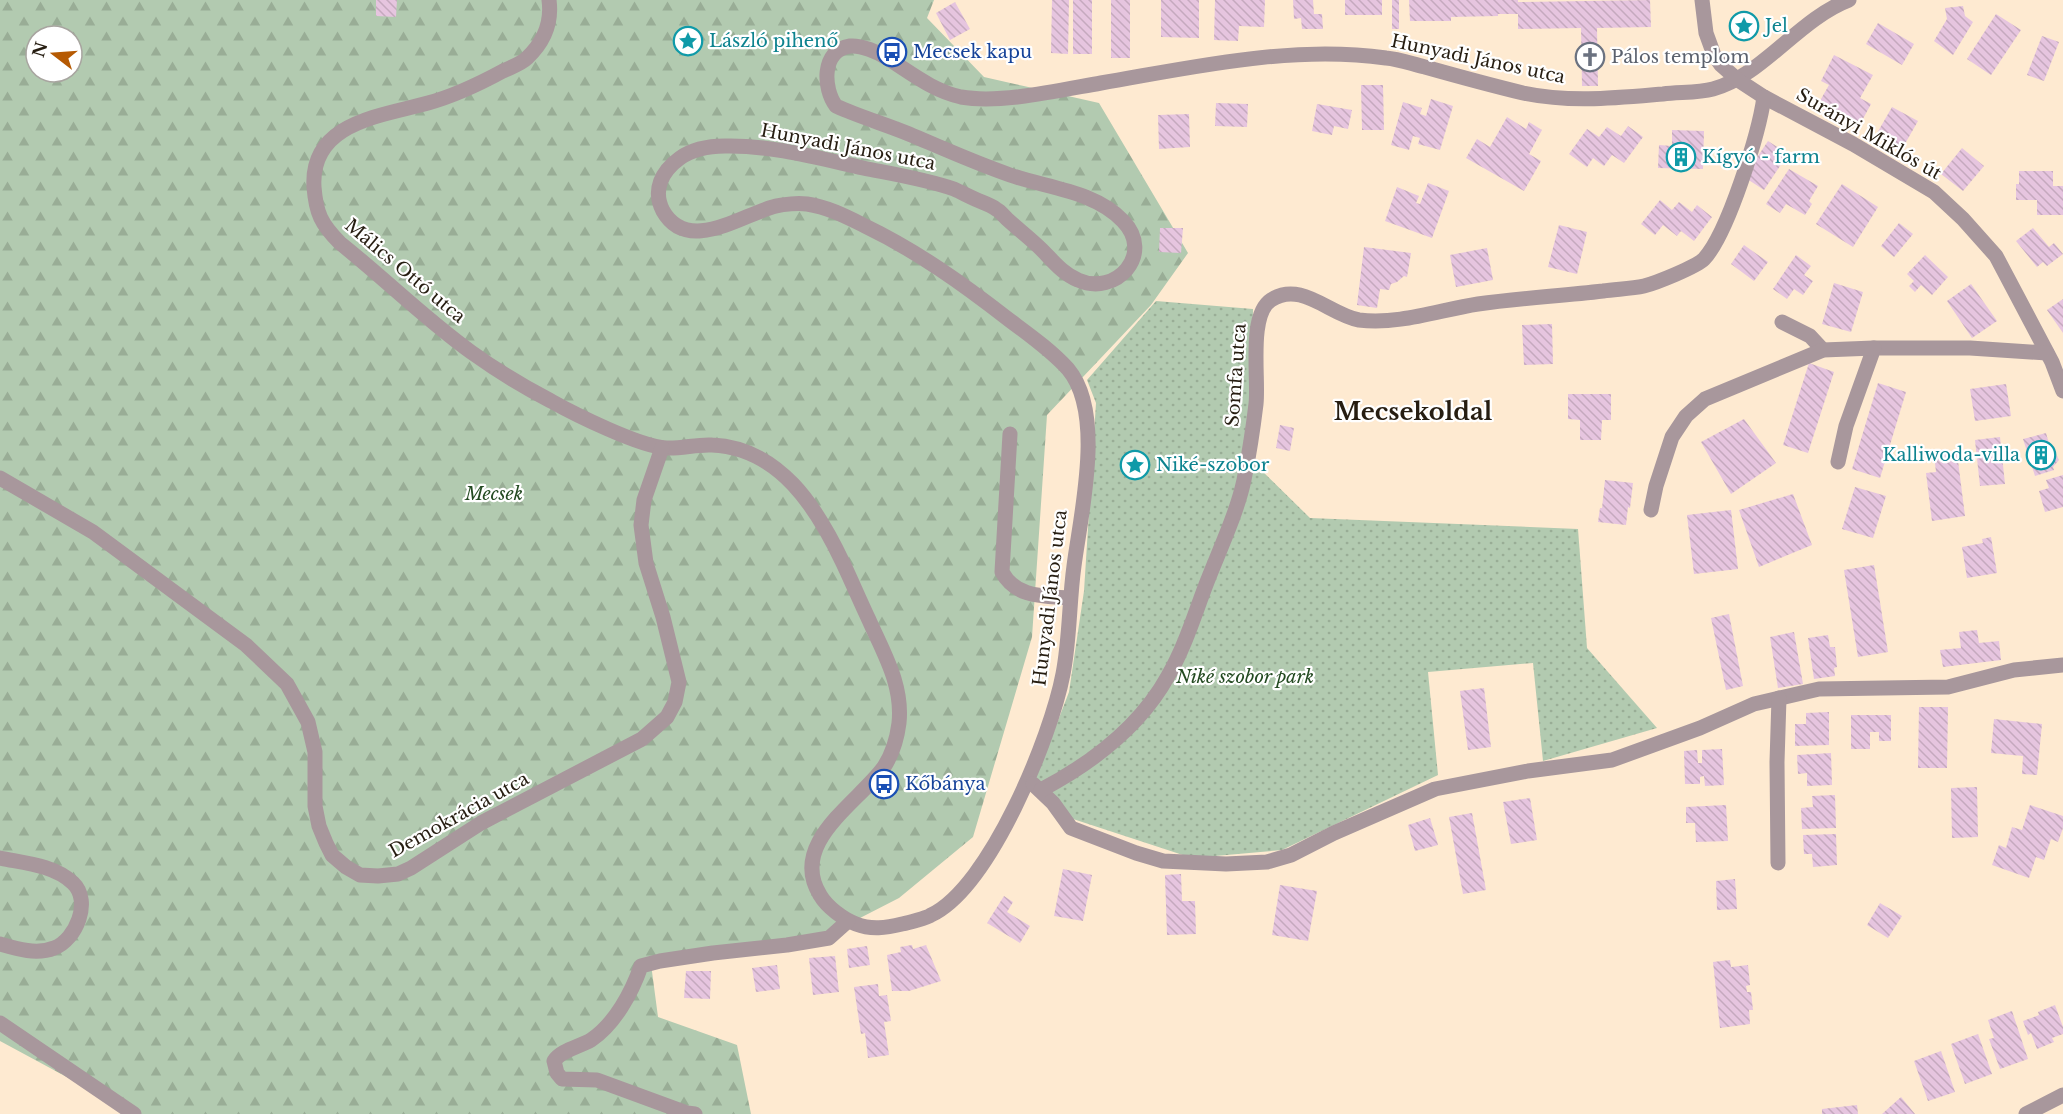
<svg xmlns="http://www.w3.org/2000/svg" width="2063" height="1114" viewBox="0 0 2063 1114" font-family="'Libre Baskerville',serif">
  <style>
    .green { fill: url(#green-dots) }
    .forest { fill: url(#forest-firs); fill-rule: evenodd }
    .building { fill: url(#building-back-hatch) }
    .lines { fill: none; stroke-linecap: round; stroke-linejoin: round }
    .minor { stroke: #a8979c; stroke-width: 15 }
    .labels { text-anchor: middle; stroke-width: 4.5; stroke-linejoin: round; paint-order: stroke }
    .culture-label { font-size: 18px; fill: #0d838f; stroke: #fff; text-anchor: start }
    .transit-label { font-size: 18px; fill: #164399; stroke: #fff; text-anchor: start }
    .worship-label { font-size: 18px; fill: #5b616d; stroke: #fff; text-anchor: start }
    .street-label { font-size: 18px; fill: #261d11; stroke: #fff }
    .park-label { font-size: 18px; font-style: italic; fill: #234a21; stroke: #fff }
    .district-label { font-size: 24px; font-weight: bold; fill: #261d11; stroke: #fff }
  </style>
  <defs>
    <pattern id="green-dots" width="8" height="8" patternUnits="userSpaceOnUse" patternTransform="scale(1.5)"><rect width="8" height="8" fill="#b2cab0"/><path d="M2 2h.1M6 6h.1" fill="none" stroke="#99ad96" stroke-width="1.8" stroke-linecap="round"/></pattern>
    <pattern id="forest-firs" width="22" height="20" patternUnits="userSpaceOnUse" patternTransform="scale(1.5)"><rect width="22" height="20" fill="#b2cab0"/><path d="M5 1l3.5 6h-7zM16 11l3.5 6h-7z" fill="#99ad96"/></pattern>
    <pattern id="building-back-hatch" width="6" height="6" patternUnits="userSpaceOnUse" patternTransform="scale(1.5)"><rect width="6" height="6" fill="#e6c5df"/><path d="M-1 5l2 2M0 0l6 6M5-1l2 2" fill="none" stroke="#c5a9be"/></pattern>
  </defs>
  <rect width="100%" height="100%" fill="#feead1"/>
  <path class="green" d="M1156 301 1253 309 1251 460 1310 518 1578 529 1587 648 1657 728 1543 761 1533 663 1428 672 1438 775 1282 850 1192 858 1070 818 1035 780 1069 692 1084 591 1096 403 1087 380Z"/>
  <path class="forest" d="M0 0H934L927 18 984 77 1099 103 1188 253 1151 305 1047 415 1032 637 973 837 899 898 821 938 651 964 658 1017 737 1045 751 1114H141L126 1109 0 1041ZM36 36H72V72H36Z"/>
  <g class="building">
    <path d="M376 0H397L396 17 376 16Z"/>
    <path d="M1052 0H1069L1068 54 1051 53Z"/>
    <rect x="1073" y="0" width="19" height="54"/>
    <rect x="1111" y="0" width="19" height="58"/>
    <path d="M1161 0H1199V38L1161 37Z"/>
    <path d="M1215 0H1265L1264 27 1239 26 1238 41 1214 40Z"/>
    <path d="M1293 0H1313L1314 14H1322L1323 29H1302L1301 18 1294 19Z"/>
    <rect x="1345" y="0" width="37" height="15"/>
    <rect x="1392" y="0" width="7" height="29"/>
    <path d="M1409 0H1518V2L1650 0 1651 27 1597 28 1598 86H1582L1581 28 1518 29V14H1498V16L1451 17V21H1410Z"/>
    <path d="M955 2 970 29 950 40 936 13Z"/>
    <path d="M1963 6 1965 16 1973 22 1953 55 1934 41 1947 19 1945 8Z"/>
    <path d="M1996 14 2021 30 1991 75 1967 59Z"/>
    <path d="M1878 23 1914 44 1902 65 1866 44Z"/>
    <path d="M2042 36 2059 42 2044 81 2027 75Z"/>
    <path d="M1834 55 1873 75 1860 98 1871 104 1858 128 1817 106 1829 85 1821 81Z"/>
    <path d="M1361 85H1383L1384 130H1362Z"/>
    <path d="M1431 99 1453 106 1440 150 1418 144 1420 138 1413 136 1409 150 1391 145 1403 102 1422 108 1420 114 1426 116Z"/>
    <path d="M1216 103 1248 104 1247 127 1215 126Z"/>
    <path d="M1317 104 1352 110 1348 129 1334 126 1332 135 1312 131Z"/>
    <path d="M1892 107 1918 121 1902 149 1876 135Z"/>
    <path d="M1189 114 1190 147 1159 149 1158 115Z"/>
    <path d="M1507 117 1526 129 1529 122 1542 130 1529 154 1541 161 1524 191 1466 158 1477 139 1490 147Z"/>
    <path d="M1628 126 1643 137 1624 163 1612 155 1604 166 1593 158 1587 167 1569 154 1587 129 1599 137 1607 127 1621 136Z"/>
    <path d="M1672 130 1704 131 1703 169 1658 168 1659 145 1672 146Z"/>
    <path d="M1768 141 1788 154 1764 190 1744 177Z"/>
    <path d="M1962 148 1984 166 1963 191 1941 174Z"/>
    <path d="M1789 169 1818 186 1809 201 1812 204 1805 215 1786 204 1780 213 1766 204Z"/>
    <path d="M2019 171H2053V186H2063V215H2037V200H2016V184H2019Z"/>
    <path d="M1428 183 1449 191 1432 238 1385 221 1397 187 1419 196 1416 203 1420 204Z"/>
    <path d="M1842 184 1878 207 1853 247 1816 224Z"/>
    <path d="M1660 200 1672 210 1679 202 1692 212 1697 205 1712 217 1694 241 1681 231 1677 236 1663 225 1655 235 1641 224Z"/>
    <path d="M1899 223 1913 234 1894 257 1881 246Z"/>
    <path d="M1559 225 1587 232 1577 274 1548 267Z"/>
    <path d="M1160 228H1183L1181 253 1159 252Z"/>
    <path d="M2033 228 2049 247 2054 243 2063 254 2047 266 2043 262 2037 267 2016 241Z"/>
    <path d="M1744 245 1768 262 1754 281 1731 264Z"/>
    <path d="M1364 247 1411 253 1407 277 1404 276 1397 282 1391 284 1389 290 1380 289 1377 308 1357 305Z"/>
    <path d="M1487 248 1493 280 1456 287 1450 255Z"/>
    <path d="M1796 255 1811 266 1804 275 1813 281 1803 295 1794 289 1787 299 1773 289Z"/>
    <path d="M1925 255 1948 277 1932 295 1921 285 1915 292 1909 286 1914 281 1907 274Z"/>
    <path d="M1834 283 1863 292 1851 332 1822 324Z"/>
    <path d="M1971 284 1997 321 1972 338 1947 301Z"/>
    <path d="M2063 299V333L2047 310Z"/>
    <path d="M1552 324 1553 364 1524 365 1522 325Z"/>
    <path d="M1809 363 1834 372 1808 453 1783 445Z"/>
    <path d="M1878 383 1906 392 1880 478 1852 469Z"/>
    <path d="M2006 384 2011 416 1975 421 1970 389Z"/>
    <path d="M1568 394H1611V420H1602L1601 440H1580V420L1568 419Z"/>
    <path d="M1744 419 1776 463 1731 494 1701 442Z"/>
    <path d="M1280 425 1294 428 1290 451 1276 448Z"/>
    <path d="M2046 433 2052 454 2057 456 2059 460 2053 467 2054 470 2035 476 2023 439Z"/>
    <path d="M2000 437 2005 484 1980 486 1975 440Z"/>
    <path d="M1957 453 1965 516 1932 521 1926 473 1936 472 1934 455Z"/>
    <path d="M2063 475V507L2045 512 2039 491 2049 488 2046 480Z"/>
    <path d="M1605 480 1633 483 1630 508 1628 507 1626 525 1598 522 1600 508H1602Z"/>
    <path d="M1855 487 1886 496 1873 538 1842 529Z"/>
    <path d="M1793 494 1812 545 1759 567 1739 510Z"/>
    <path d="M1731 510 1738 569 1694 574 1687 515Z"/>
    <path d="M1991 537 1997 573 1967 578 1962 547 1983 543 1982 539Z"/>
    <path d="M1874 565 1888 652 1858 657 1844 570Z"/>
    <path d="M1729 614 1743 686 1726 690 1711 618Z"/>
    <path d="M1977 630 1979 643 1999 641 2001 660 1943 667 1940 650 1961 648 1959 632Z"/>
    <path d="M1794 632 1803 684 1778 688 1770 637Z"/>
    <path d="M1828 635 1830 647H1835L1837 667 1834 668 1835 676 1814 679 1808 638Z"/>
    <path d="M1484 688 1491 747 1468 750 1460 691Z"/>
    <path d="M1919 707H1948L1947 768H1918Z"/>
    <path d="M1829 712V745L1795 746V724H1806V713Z"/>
    <path d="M1851 715H1891V741H1879V732H1870V749H1851Z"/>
    <path d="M1994 719 2042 724 2037 775 2022 774 2023 756 1991 753Z"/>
    <path d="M1722 749 1724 785 1705 786 1704 776 1700 777V784H1685L1684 751 1697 750 1698 763H1702V750Z"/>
    <path d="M1831 753 1832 785 1807 786V773L1798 774 1797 755Z"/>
    <path d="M1977 787 1978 837 1952 838 1951 788Z"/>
    <path d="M1835 795 1836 828 1802 829 1801 808 1813 807 1812 796Z"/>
    <path d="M1530 798 1537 840 1511 844 1503 802Z"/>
    <path d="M1726 805 1728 841 1696 842 1695 823H1686V807Z"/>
    <path d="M2030 805 2063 816V828L2058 842 2051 839 2044 860 2036 857 2029 878 1992 865 1999 845 2006 848 2012 827 2022 830Z"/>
    <path d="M1472 813 1486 890 1463 894 1449 817Z"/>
    <path d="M1430 818 1438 845 1415 851 1408 825Z"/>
    <path d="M1836 834 1837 865 1813 867 1812 854H1804L1803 835Z"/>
    <path d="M1063 869 1092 875 1083 921 1054 916Z"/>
    <path d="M1181 874 1182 901H1195L1196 934 1167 935 1165 875Z"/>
    <path d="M1735 879 1737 909 1717 910 1716 881Z"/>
    <path d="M1280 885 1317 891 1308 941 1272 935Z"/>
    <path d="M1004 896 1013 902 1007 912 1030 926 1020 943 987 923Z"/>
    <path d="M1880 903 1902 916 1888 938 1867 925Z"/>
    <path d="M912 945 913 949 926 945 941 981 909 991H892L887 955 901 952 900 947Z"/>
    <path d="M867 946 870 965 849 968 847 949Z"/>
    <path d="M835 956 839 992 813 995 809 958Z"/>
    <path d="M1730 960 1731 967 1748 965 1750 985 1746 986 1747 992H1751L1753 1010H1749L1750 1024 1720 1028 1713 962Z"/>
    <path d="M777 965 780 989 756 992 752 968Z"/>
    <path d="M686 971H711L710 999 684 998Z"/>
    <path d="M878 984 879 996 887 995 891 1021 884 1022 889 1055 868 1058 865 1033 861 1034 854 987Z"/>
    <path d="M2055 1005 2063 1027V1034L2052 1038 2054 1042 2037 1049 2031 1033 2028 1035 2023 1021 2039 1015 2038 1012Z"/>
    <path d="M2012 1011 2028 1059 2000 1069 1989 1039 1994 1038 1988 1020Z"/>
    <path d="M1978 1034 1992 1074 1965 1084 1951 1044Z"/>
    <path d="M1941 1051 1955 1092 1928 1101 1914 1061Z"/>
    <path d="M1901 1097 1915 1114H1882Z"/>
    <path d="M1857 1105 1858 1114H1822V1109Z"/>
  </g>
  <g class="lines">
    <g class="minor">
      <path d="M549 0C552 22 544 42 527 58 521 64 511 67 503 71 479 84 454 96 428 103 382 116 310 122 314 187 316 213 321 224 340 243 384 278 425 319 471 352 496 370 524 387 551 401 576 415 639 446 666 448 681 449 697 444 712 445 780 448 817 508 843 563 852 582 860 601 869 620 884 654 903 685 899 723 897 739 893 753 884 767 858 803 788 843 820 895 827 907 843 919 856 924 871 930 886 928 902 924 907 923 927 918 931 915 990 887 1051 737 1063 674 1070 638 1069 602 1074 566 1081 512 1105 413 1068 369 1051 350 1028 334 1008 319 963 284 917 251 865 226 847 217 828 207 807 204 798 203 784 204 776 206 743 214 688 255 663 211 652 190 662 171 680 158 694 148 709 146 725 146 771 145 818 158 863 168 893 174 925 179 954 189 963 193 972 198 982 202 987 204 992 206 996 209 1000 211 1004 216 1007 219 1019 230 1031 239 1042 250 1053 261 1063 274 1078 280 1116 297 1155 254 1123 221 1095 191 1047 188 1010 175 975 163 942 148 909 134 885 124 860 117 836 106 823 89 821 50 850 46 861 45 878 52 887 58 911 73 933 91 961 97 1001 104 1061 90 1101 83 1195 67 1290 45 1386 58 1399 59 1412 64 1425 67 1457 76 1490 85 1523 93 1570 103 1616 98 1663 94 1679 92 1698 93 1713 89 1762 76 1799 19 1849 0"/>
      <path d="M1702 0 1706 33 1714 55 1721 65 1738 80 1764 97 1853 144 1934 192 1963 219 1996 256 2052 362 2063 391"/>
      <path d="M1782 322 1810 336 1823 350"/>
      <path d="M1010 434 1002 572C1016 598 1044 596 1069 598"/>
      <path d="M1838 462 1846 426 1874 348H1970L2047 353"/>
      <path d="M0 478 93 532 246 645 287 684 308 722 315 752V806L319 826 326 843 332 855 346 867 360 875 378 876 398 874 411 868 481 823 642 739 667 717 675 702 679 682 663 617 646 563 641 525 644 500 662 448"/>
      <path d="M1651 510 1656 486 1672 437 1686 416 1705 399 1823 350 1874 348"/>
      <path d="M1033 784 1053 803 1071 828 1136 853 1163 861 1226 864 1267 862 1291 855 1334 833 1435 789 1528 771 1612 760 1700 728 1754 704 1819 689 1948 687 2014 670 2063 665"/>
      <path d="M1041 790C1092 763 1140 727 1168 676 1185 647 1195 613 1207 582 1219 551 1237 513 1244 480 1249 455 1253 429 1256 404 1259 379 1248 315 1271 300 1301 280 1330 315 1359 320 1399 325 1439 310 1478 304 1519 298 1561 296 1603 291 1616 289 1631 289 1644 286 1656 283 1696 267 1704 259 1728 233 1759 133 1764 97"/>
      <path d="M0 858C24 863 54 865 73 883 92 901 76 940 54 948 37 955 17 949 0 944"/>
      <path d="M1778 863 1777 762 1779 698"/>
      <path d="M0 1023 134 1114"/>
      <path d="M695 1114 687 1113 597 1080 562 1079 557 1073 554 1061C561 1050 579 1047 591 1040 615 1024 632 992 641 966L660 961 713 953 787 945 829 938 848 921"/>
      <path d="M2026 1114 2063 1095"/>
    </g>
  </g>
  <defs>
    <g id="sight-ring" transform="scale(1.5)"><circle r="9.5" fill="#fff" stroke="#0f9aa8" stroke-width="1.5"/><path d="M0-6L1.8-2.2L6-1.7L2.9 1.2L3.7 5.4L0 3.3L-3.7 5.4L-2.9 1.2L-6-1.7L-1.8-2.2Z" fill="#0f9aa8"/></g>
    <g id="bus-ring" transform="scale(1.5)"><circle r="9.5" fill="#fff" stroke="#1a4fb4" stroke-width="1.5"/><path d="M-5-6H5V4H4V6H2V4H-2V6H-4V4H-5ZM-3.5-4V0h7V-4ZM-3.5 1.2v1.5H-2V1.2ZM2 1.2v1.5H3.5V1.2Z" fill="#1a4fb4"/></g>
    <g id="church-ring" transform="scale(1.5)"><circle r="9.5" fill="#fff" stroke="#6b7280" stroke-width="1.5"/><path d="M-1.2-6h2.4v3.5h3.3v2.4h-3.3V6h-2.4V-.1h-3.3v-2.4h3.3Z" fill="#6b7280"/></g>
    <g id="building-ring" transform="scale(1.5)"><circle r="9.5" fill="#fff" stroke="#0f9aa8" stroke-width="1.5"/><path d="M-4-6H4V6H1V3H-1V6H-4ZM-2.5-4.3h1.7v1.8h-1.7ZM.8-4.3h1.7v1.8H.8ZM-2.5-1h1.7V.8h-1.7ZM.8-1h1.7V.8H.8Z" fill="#0f9aa8"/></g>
  </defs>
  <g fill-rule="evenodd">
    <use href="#sight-ring" x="1744" y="26"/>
    <use href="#sight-ring" x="688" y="41"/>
    <use href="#bus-ring" x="892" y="52"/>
    <use href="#church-ring" x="1590" y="57"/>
    <use href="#building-ring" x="1681" y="157"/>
    <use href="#building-ring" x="2041" y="455"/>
    <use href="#sight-ring" x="1135" y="465"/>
    <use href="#bus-ring" x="884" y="784"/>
  </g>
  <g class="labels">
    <g class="culture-label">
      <text x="1765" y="32">Jel</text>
      <text x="709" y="47">László pihenő</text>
      <text x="1702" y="163">Kígyó - farm</text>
      <text x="2020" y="461" text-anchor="end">Kalliwoda-villa</text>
      <text x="1156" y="471">Niké-szobor</text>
    </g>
    <g class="transit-label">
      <text x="913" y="58">Mecsek kapu</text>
      <text x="905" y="790">Kőbánya</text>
    </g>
    <g class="worship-label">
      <text x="1611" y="63">Pálos templom</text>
    </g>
    <g class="street-label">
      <text transform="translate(1478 59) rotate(12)" y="6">Hunyadi János utca</text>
      <text transform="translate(1869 134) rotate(30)" y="6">Surányi Miklós út</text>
      <text transform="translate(848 147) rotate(11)" y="6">Hunyadi János utca</text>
      <text transform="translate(405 271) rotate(40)" y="6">Málics Ottó utca</text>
      <text transform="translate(1236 375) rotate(-86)" y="6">Somfa utca</text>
      <text transform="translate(1050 598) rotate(-83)" y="6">Hunyadi János utca</text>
      <text transform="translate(459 815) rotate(-29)" y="6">Demokrácia utca</text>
    </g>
    <g class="park-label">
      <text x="494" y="500">Mecsek</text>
      <text x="1245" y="683">Niké szobor park</text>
    </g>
    <g class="district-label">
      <text x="1413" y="420">Mecsekoldal</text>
    </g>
  </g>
  <g transform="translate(54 54) rotate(287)"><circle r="28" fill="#ffffff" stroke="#a8a5a0" stroke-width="1.5"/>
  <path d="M0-4.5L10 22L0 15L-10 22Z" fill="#b65a03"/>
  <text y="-9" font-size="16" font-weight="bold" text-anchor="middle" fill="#261d11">N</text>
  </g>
</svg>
